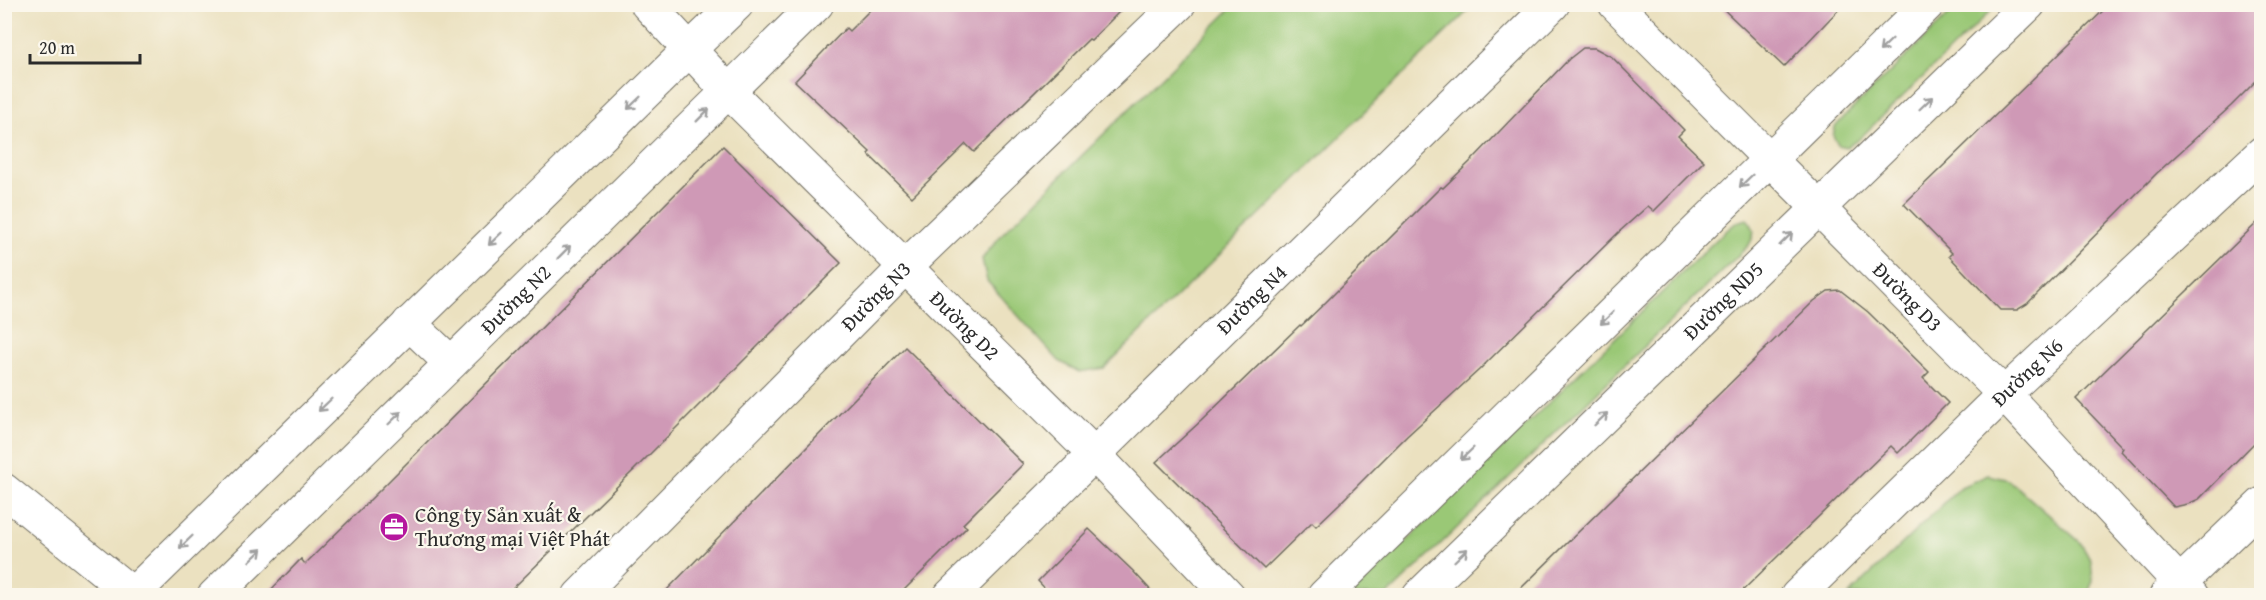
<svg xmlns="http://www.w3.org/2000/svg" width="2266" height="600" viewBox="0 0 2266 600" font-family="'Gentium Book Plus',serif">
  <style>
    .green { fill: #9ac876; stroke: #627a50; stroke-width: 1.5 }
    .building { fill: #cf99b6 }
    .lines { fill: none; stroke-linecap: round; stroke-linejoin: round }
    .minor-casing { stroke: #6e6b5f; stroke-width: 35 }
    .tertiary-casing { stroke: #6e6b5f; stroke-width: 35 }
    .minor { stroke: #fff; stroke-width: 33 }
    .tertiary { stroke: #fff; stroke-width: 33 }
    .oneway { stroke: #a0a0a0 }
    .labels { text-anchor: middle; stroke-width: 4.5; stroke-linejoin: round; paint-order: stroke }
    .street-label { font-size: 21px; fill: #2b2b2b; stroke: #fbf7ec }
    .poi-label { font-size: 21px; fill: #2b2b2b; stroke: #fbf7ec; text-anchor: start }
  </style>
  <rect width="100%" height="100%" fill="#fbf7ec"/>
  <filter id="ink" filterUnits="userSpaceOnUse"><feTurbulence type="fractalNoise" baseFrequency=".0167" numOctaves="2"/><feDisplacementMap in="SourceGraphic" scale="12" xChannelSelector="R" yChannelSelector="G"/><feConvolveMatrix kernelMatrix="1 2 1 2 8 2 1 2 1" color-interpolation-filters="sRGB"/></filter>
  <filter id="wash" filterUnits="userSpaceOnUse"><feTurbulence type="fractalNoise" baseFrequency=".008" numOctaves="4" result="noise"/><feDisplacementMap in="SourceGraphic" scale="24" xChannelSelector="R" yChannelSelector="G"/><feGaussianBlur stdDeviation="1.35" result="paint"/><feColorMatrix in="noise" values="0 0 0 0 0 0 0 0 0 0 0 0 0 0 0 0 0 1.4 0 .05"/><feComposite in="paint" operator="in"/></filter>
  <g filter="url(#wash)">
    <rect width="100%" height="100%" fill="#ebe1c0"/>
    <g class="green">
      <path d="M1236 4 1474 5 1104 368 1079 372 1059 361 987 281 982 259 1002 234Z"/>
      <path d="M1960 4 1997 5 1857 141 1846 147 1838 145 1833 136 1835 127 1845 116Z"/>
      <path d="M1747 219C1756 229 1755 234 1749 245L1388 595H1351L1721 235 1737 222Z"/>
      <path d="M1988 475 2009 480 2080 542 2091 561 2093 581 2087 595H1849L1961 487Z"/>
    </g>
    <g id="blocks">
      <g class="building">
        <path d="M876 4H1127L1091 40 1089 39 974 152 966 144 912 197 868 154 870 152 795 81 846 28 849 31Z"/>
        <path d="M1718 4H1844L1784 67Z"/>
        <path d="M2110 4H2262V75L2231 106 2157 173 2027 304 2017 310H2000L1949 256 1952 253 1904 204Z"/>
        <path d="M1583 48H1595L1612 57 1684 130 1678 136 1704 161 1654 211 1648 206 1620 231 1479 370 1407 436 1339 504 1316 526 1312 522 1264 569 1156 462 1201 421 1300 325 1301 326 1326 302 1441 187 1443 188 1474 158 1569 59Z"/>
        <path d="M723 146 841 263 634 470 505 596H265L301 559 305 564 359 511Z"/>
        <path d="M2262 218V435L2199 499 2188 504 2174 507 2121 451 2123 448 2076 399Z"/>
        <path d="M1840 290 1868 312 1929 372 1923 378 1948 403 1898 453 1891 446 1737 596H1513L1814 301 1828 291Z"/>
        <path d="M905 347 1023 464 963 524 967 527 898 596H661Z"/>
        <path d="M1089 529 1133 571 1156 596H1052L1038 581Z"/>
      </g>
    </g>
  </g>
  <g filter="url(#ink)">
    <use href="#blocks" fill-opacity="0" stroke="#6e6b5f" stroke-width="1.5"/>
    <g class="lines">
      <g class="minor-casing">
        <g id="minor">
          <path id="s1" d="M647 4 728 91 1094 454 1229 596"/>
          <path id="s2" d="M1615 4 2004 394 2192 596"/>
          <path d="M4 490 135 596"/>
          <path id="s3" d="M579 596 905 267 1179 4"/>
          <path id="s4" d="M950 596 1553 4"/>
          <path id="s5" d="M1797 596 2004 394 2262 153"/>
          <path d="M2166 596 2262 504"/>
        </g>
      </g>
      <g class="tertiary-casing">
        <g id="tertiary">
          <path d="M409 323 451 363"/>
          <path d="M133 594 689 50 737 4"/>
          <path id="s6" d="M214 596 817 4"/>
          <path d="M1324 596 1928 4"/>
          <path id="s7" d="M1419 596 2029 4"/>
        </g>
      </g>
      <use href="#minor" class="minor"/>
      <use href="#tertiary" class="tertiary"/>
    </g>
    <defs><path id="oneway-shaft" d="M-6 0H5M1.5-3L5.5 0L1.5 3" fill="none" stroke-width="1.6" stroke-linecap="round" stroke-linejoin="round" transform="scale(1.5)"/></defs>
    <g class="oneway">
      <use href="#oneway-shaft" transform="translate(1886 45) rotate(136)"/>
      <use href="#oneway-shaft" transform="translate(634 103) rotate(136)"/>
      <use href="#oneway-shaft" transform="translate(1926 103) rotate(-44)"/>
      <use href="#oneway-shaft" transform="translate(703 115) rotate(-45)"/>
      <use href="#oneway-shaft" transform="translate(1746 181) rotate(136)"/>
      <use href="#oneway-shaft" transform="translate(495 239) rotate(136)"/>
      <use href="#oneway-shaft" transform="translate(1786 239) rotate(-45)"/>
      <use href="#oneway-shaft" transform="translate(564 252) rotate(-45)"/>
      <use href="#oneway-shaft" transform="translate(1607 318) rotate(136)"/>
      <use href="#oneway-shaft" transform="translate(325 405) rotate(136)"/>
      <use href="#oneway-shaft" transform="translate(395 418) rotate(-44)"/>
      <use href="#oneway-shaft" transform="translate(1601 419) rotate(-44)"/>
      <use href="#oneway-shaft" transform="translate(1467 454) rotate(136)"/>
      <use href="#oneway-shaft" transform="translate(186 542) rotate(136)"/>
      <use href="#oneway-shaft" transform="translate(256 555) rotate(-44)"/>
      <use href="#oneway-shaft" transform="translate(1461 555) rotate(-44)"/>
    </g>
  </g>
  <defs>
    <g id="office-disc" transform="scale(1.5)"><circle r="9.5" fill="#b5179e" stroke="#fbf7ec"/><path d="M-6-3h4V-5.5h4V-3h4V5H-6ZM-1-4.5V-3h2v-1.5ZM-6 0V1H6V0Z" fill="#fff"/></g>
  </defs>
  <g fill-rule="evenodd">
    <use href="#office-disc" x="394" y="527"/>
  </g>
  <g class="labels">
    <g class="street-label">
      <text dy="7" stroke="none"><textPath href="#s3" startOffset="422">Đường N3</textPath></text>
      <text dy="7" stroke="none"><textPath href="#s2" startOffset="414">Đường D3</textPath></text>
      <text dy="7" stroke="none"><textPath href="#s6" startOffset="423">Đường N2</textPath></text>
      <text dy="7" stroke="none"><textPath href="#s4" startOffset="423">Đường N4</textPath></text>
      <text dy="7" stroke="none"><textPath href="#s7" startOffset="424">Đường ND5</textPath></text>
      <text dy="7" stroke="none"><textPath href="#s1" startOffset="452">Đường D2</textPath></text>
      <text dy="7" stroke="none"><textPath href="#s5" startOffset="321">Đường N6</textPath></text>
    </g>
    <g class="poi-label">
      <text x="415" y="522">Công ty Sản xuất &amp;<tspan x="415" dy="24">Thương mại Việt Phát</tspan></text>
    </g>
  </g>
  <rect width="2266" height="600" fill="none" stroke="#fbf7ec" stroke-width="24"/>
  <path d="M30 54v9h110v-9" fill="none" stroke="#2b2b2b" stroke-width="3"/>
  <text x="39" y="54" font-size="18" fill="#2b2b2b" stroke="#fbf7ec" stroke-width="4.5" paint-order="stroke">20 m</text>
</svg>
